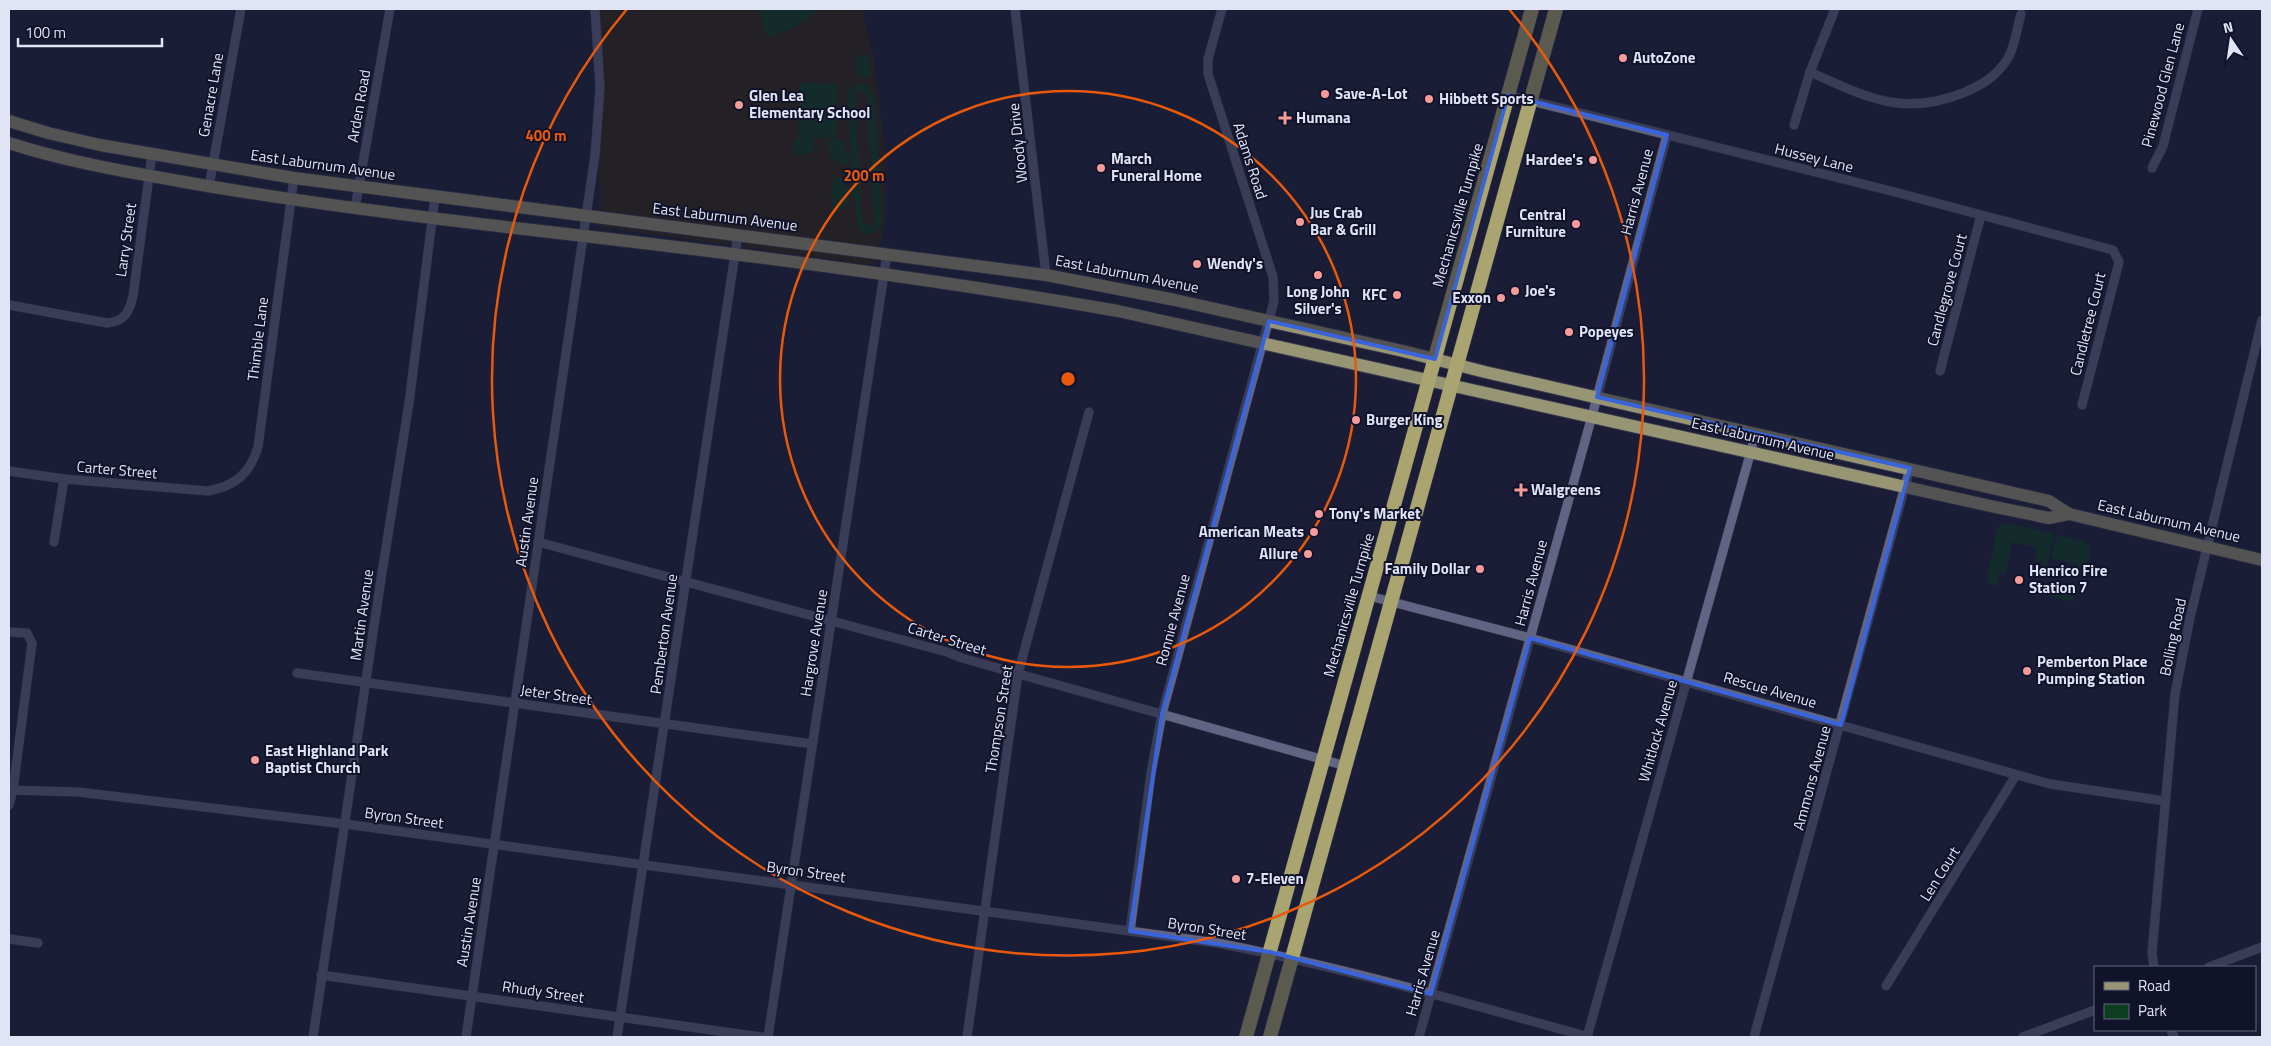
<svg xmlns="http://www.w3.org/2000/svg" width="2271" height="1046" viewBox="0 0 2271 1046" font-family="'Titillium Web',sans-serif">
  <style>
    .education { fill: #302416 }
    .green { fill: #0c3e1f; fill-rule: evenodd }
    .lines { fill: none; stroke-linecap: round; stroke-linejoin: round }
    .minor-casing { stroke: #36374c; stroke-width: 10 }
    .primary-casing { stroke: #36374c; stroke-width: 14 }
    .trunk-casing { stroke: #36374c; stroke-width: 15 }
    .minor { stroke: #616583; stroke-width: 9 }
    .primary { stroke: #989575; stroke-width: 12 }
    .trunk { stroke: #aaa570; stroke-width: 14 }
    .marked { fill: none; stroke: #3a64dc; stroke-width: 4; stroke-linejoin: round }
    .ring { fill: none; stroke: #e8590c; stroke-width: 2.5 }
    .poi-dot { fill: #f59b9a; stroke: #11132b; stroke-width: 2 }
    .labels { text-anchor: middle; stroke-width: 4; stroke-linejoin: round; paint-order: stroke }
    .poi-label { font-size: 15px; font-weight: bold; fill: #e0e4f5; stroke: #11132b; text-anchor: start }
    .street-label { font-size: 15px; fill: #e0e4f5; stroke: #11132b }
    .centre { fill: #e8590c; stroke: #11132b; stroke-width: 2.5 }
    .ring-label { font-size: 15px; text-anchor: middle; font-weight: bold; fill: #e8590c; stroke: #11132b; stroke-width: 4; stroke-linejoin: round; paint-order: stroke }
  </style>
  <rect width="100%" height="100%" fill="#1a1d35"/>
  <path class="education" d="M598 9H862L873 53 886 157 884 228 874 265 599 227Z"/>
  <g class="green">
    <path d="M758 9H819C804 24 789 31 768 37Z"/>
    <path d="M868 54 871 76 858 78 855 56Z"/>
    <path d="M800 83 837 84 835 138 798 137Z"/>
    <path d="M858 84 869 86 875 95 882 218V226L872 234H864L858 228 853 191 849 197 845 209H834C830 200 831 183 836 176L843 178 844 185 853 190 847 96 851 86ZM864 91 867 98 874 219V223L869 226 862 221 855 98 856 93Z"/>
    <path d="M797 138H814V149L811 153 797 155 792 151Z"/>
    <path d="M843 139 845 151 849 154V162L845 166 830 158 829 140Z"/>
    <path d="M2010 524 2054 534 2046 571H2040L2043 562 2035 561 2037 547 2012 542 2006 574 2001 573 1998 586 1990 584 1987 577 1997 529 2001 525Z"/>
    <path d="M2057 535 2083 541 2089 545 2090 552 2085 574 2076 575V564L2051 558Z"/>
    <path d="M2045 589 2074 596 2073 602 2043 595Z"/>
  </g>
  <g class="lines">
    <g class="minor-casing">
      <g id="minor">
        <path d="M1015 9 1046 275"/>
        <path d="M1835 9 1810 72C1866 97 1902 117 1963 93 1982 85 1997 76 2008 58 2015 46 2017 28 2021 14"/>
        <path d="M1508 95 1891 191 2113 250 2119 262 2082 405"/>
        <path d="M1794 125 1810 72"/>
        <path d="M2152 168 2163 146 2198 9"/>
        <path d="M209 186 241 9"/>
        <path d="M355 208 390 9"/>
        <path d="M9 305 107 323C125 321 129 313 133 296L152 154"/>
        <path d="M1940 371 1981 215"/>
        <path d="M9 471 64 479 208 491C235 486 250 474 258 447L294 178"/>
        <path d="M54 542 64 479"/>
        <path d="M538 542 947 652 962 658 1346 766"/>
        <path d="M1369 596 1530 638 2050 784 2165 801"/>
        <path d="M9 632 27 633 32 643 13 790 9 805"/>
        <path d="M297 673 812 744"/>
        <path d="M9 790 78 792 345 824 1217 943C1343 967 1465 1003 1589 1037"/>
        <path d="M1130 931 1151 773 1162 714 1274 301 1273 277 1208 74V59L1222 9"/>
        <path d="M9 939 38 943"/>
        <path d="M2154 967 2152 953 2175 694 2190 618 2262 320"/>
        <path d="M2209 967 2262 947"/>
        <path d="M321 975 761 1037"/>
        <path d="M1886 986 2016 775"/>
        <path d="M2171 1030 2174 1037"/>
        <path d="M313 1037 381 579 409 403 435 197"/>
        <path d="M466 1037 595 155 600 88 595 9"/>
        <path d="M617 1037 738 234"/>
        <path d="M768 1037 887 254"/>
        <path d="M967 1037 1018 674 1089 412"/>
        <path d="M1419 1037 1592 416 1667 135"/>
        <path d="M1587 1037 1756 433"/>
        <path d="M1754 1037 1910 468"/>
        <path d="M2023 1037 2095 1010"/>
      </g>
    </g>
    <g class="primary-casing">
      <g id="primary">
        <path d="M9 121 48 133 100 145 294 178 1046 275 1175 300 1403 351 1485 372 2049 501 2069 514 2262 560"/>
        <path d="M9 143C64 161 122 171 179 181 290 201 403 215 515 228 716 251 918 276 1118 311L1995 507 2049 518 2069 514"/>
      </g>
    </g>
    <g class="trunk-casing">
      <g id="trunk">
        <path d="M1246 1037 1532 9"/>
        <path d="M1270 1037 1556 9"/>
      </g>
    </g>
    <use href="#minor" class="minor"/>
    <use href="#primary" class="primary"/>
    <use href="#trunk" class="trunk"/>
  </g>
  <path d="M0 0H2271V1046H0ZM1508 95 1667 135 1597 397 1910 468 1841 725 1530 638 1431 994 1270 952 1130 931 1162 714 1269 321 1435 359Z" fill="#1a1d35" fill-opacity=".55" fill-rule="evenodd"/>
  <path class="marked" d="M1508 95 1667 135 1597 397 1910 468 1841 725 1530 638 1431 994 1270 952 1130 931 1162 714 1269 321 1435 359Z"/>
  <g class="ring">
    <circle cx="1068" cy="379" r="288"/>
    <path d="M1509 9A576 576 0 1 1 627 9"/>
  </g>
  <g class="poi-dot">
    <circle cx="1623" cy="58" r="5"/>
    <circle cx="1325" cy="94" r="5"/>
    <circle cx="1429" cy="99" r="5"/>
    <circle cx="739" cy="105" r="5"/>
    <path d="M1282.5 110.5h5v5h5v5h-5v5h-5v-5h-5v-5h5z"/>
    <circle cx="1593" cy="160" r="5"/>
    <circle cx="1101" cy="168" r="5"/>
    <circle cx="1300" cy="222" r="5"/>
    <circle cx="1576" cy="224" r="5"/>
    <circle cx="1197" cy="264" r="5"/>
    <circle cx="1318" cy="275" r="5"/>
    <circle cx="1515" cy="291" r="5"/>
    <circle cx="1397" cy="295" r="5"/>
    <circle cx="1501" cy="298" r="5"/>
    <circle cx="1569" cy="332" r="5"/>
    <circle cx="1356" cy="420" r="5"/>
    <path d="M1518.5 482.5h5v5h5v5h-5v5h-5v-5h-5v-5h5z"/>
    <circle cx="1319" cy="514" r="5"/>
    <circle cx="1314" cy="532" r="5"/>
    <circle cx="1308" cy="554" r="5"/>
    <circle cx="1480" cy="569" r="5"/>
    <circle cx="2019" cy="580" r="5"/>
    <circle cx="2027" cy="671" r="5"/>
    <circle cx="255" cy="760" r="5"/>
    <circle cx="1236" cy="879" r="5"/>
  </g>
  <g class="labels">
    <g class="poi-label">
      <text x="1633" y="63">AutoZone</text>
      <text x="1335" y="99">Save-A-Lot</text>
      <text x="749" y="101">Glen Lea<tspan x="749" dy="17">Elementary School</tspan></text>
      <text x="1439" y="104">Hibbett Sports</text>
      <text x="1296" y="123">Humana</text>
      <text x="1111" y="164">March<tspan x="1111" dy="17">Funeral Home</tspan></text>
      <text x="1583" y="165" text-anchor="end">Hardee's</text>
      <text x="1310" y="218">Jus Crab<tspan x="1310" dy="17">Bar &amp; Grill</tspan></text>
      <text x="1566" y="220" text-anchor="end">Central<tspan x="1566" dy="17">Furniture</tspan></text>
      <text x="1207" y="269">Wendy's</text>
      <text x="1525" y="296">Joe's</text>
      <text x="1318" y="297" text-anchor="middle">Long John<tspan x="1318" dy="17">Silver's</tspan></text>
      <text x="1387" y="300" text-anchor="end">KFC</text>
      <text x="1491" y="303" text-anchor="end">Exxon</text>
      <text x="1579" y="337">Popeyes</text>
      <text x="1366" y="425">Burger King</text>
      <text x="1531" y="495">Walgreens</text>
      <text x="1329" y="519">Tony's Market</text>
      <text x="1304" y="537" text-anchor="end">American Meats</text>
      <text x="1298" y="559" text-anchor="end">Allure</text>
      <text x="1470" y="574" text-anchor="end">Family Dollar</text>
      <text x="2029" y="576">Henrico Fire<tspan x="2029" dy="17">Station 7</tspan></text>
      <text x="2037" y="667">Pemberton Place<tspan x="2037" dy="17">Pumping Station</tspan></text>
      <text x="265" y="756">East Highland Park<tspan x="265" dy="17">Baptist Church</tspan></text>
      <text x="1246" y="884">7-Eleven</text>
    </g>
    <g class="street-label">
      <text transform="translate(2163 85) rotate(-75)" y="5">Pinewood Glen Lane</text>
      <text transform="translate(211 95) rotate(-80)" y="5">Genacre Lane</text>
      <text transform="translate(359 106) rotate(-80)" y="5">Arden Road</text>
      <text transform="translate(1018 143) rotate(-96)" y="5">Woody Drive</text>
      <text transform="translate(1814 158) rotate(14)" y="5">Hussey Lane</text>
      <text transform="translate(1250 161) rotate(72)" y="5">Adams Road</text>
      <text transform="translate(323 165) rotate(8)" y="5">East Laburnum Avenue</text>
      <text transform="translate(1637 192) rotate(-75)" y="5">Harris Avenue</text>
      <text transform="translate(1458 215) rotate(-74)" y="5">Mechanicsville Turnpike</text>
      <text transform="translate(725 217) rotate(7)" y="5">East Laburnum Avenue</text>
      <text transform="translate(126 240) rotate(-82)" y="5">Larry Street</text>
      <text transform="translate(1127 274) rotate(11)" y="5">East Laburnum Avenue</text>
      <text transform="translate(1947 290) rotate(-75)" y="5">Candlegrove Court</text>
      <text transform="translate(2088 324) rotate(-76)" y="5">Candletree Court</text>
      <text transform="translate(258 339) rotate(-83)" y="5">Thimble Lane</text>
      <text transform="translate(1763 439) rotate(13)" y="5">East Laburnum Avenue</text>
      <text transform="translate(117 470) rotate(5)" y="5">Carter Street</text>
      <text transform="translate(2169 521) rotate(13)" y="5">East Laburnum Avenue</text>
      <text transform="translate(527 522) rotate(-82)" y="5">Austin Avenue</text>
      <text transform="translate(1531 583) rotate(-75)" y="5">Harris Avenue</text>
      <text transform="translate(1349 605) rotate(-74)" y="5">Mechanicsville Turnpike</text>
      <text transform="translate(362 615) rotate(-82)" y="5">Martin Avenue</text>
      <text transform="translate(1173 620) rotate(-75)" y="5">Ronnie Avenue</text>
      <text transform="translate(664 634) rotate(-82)" y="5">Pemberton Avenue</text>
      <text transform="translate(2173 637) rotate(-78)" y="5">Bolling Road</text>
      <text transform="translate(947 639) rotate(17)" y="5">Carter Street</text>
      <text transform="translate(814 643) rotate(-81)" y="5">Hargrove Avenue</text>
      <text transform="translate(1770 690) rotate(16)" y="5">Rescue Avenue</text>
      <text transform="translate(556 695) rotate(8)" y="5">Jeter Street</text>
      <text transform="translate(999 719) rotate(-81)" y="5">Thompson Street</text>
      <text transform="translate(1658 731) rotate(-74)" y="5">Whitlock Avenue</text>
      <text transform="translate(1812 778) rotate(-75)" y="5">Ammons Avenue</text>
      <text transform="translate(404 818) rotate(8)" y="5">Byron Street</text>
      <text transform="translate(806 872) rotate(8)" y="5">Byron Street</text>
      <text transform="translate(1940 874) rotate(-58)" y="5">Len Court</text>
      <text transform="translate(469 922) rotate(-81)" y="5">Austin Avenue</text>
      <text transform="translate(1207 929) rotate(9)" y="5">Byron Street</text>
      <text transform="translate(1423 973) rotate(-74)" y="5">Harris Avenue</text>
      <text transform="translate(543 992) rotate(8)" y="5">Rhudy Street</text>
    </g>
  </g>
  <circle cx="1068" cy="379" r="8" class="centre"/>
  <g class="ring-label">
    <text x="546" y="141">400 m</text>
    <text x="864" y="181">200 m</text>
  </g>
  <rect width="2271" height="1046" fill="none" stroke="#e0e4f5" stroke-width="20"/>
  <rect x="2094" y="966" width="162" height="65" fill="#11132b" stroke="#64677c"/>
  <rect x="2104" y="982" width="25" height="8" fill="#989575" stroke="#64677c"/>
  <text x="2138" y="991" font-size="15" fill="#e0e4f5">Road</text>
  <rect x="2104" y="1004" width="25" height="15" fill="#0c3e1f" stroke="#64677c"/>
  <text x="2138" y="1016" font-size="15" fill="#e0e4f5">Park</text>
  <g transform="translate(2231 40) rotate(347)" stroke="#11132b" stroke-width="4" paint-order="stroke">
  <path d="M0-4L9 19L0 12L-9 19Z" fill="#e0e4f5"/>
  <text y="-8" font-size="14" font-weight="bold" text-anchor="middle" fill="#e0e4f5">N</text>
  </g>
  <path d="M18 38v8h144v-8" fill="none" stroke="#e0e4f5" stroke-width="2.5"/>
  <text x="25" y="38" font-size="15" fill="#e0e4f5" stroke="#11132b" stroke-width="4" paint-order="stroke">100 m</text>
</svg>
